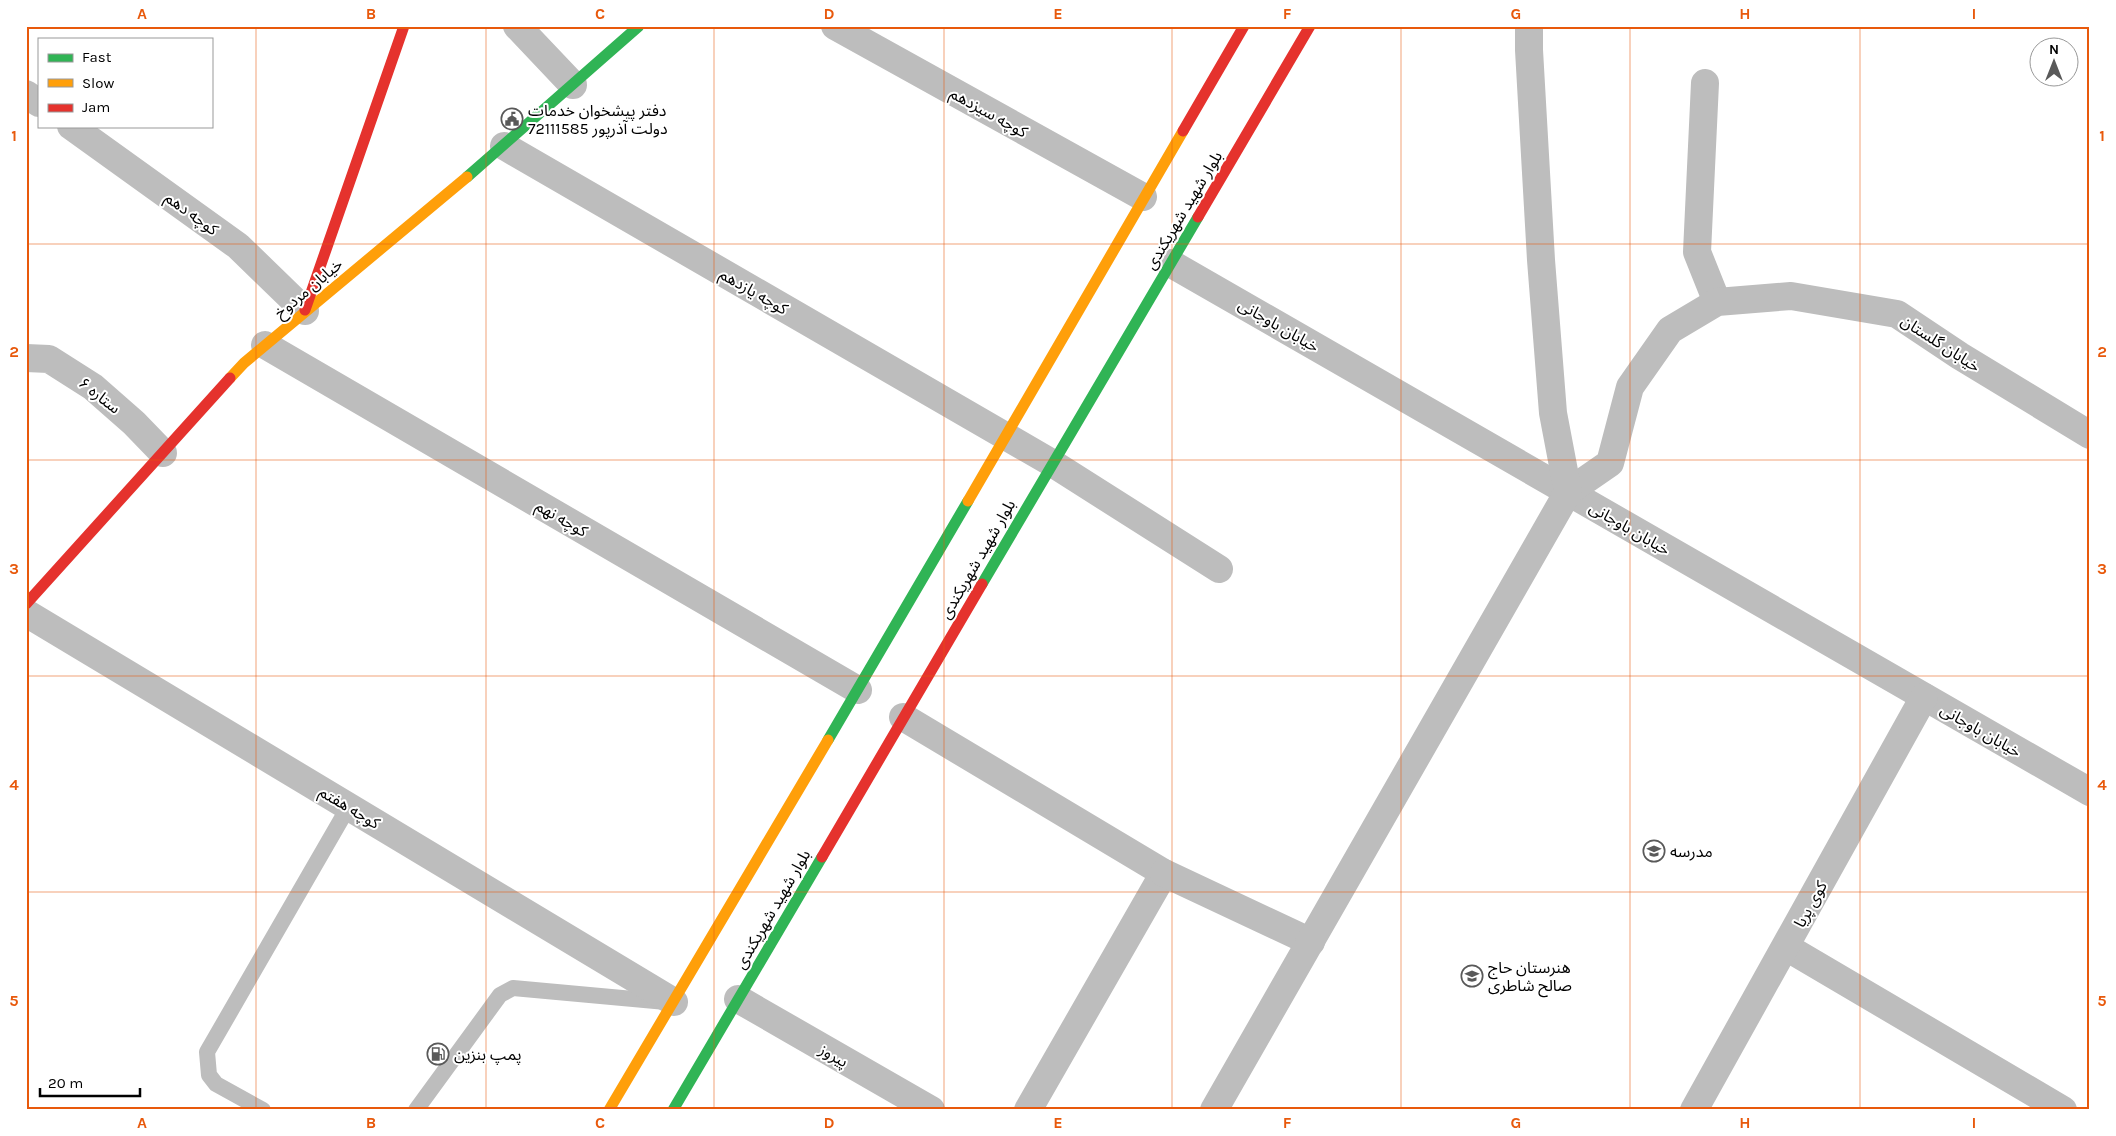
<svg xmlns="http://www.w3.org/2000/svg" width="2116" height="1136" viewBox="0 0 2116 1136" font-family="Karla,'Noto Sans Arabic',sans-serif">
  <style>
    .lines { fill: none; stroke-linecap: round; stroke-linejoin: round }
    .lane { stroke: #bdbdbd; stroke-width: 16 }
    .street { stroke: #bdbdbd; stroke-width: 28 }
    .fast { stroke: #30b455; stroke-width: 11 }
    .slow { stroke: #ff9f0a; stroke-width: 11 }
    .jam { stroke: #e5322d; stroke-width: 11 }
    .grid { fill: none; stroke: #e8590c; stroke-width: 1; stroke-opacity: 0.55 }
    .labels { text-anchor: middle; stroke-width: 4; stroke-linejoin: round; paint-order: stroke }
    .poi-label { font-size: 16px; fill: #000; stroke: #fff; text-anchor: start }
    .street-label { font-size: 16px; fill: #000; stroke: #fff }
    .neatline { fill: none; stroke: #e8590c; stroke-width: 2 }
    .grid-label { font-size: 16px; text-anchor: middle; font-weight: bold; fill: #e8590c }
  </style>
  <rect width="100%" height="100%" fill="#fff"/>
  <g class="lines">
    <g class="lane">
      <path d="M263 1110 216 1084 209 1075 207 1052 349 806"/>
      <path d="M416 1110 500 995 513 988 666 1002"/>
    </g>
    <g class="street">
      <path d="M517 26 573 85"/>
      <path d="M835 26 1143 197"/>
      <path d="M1705 83 1697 252 1717 302"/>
      <path d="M26 94 39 103"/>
      <path d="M71 126 238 246 305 311"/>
      <path d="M504 146 1052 463 1219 569"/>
      <path d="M1170 263 2090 792"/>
      <path d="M265 345 858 690"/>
      <path d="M26 358 49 359 93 387 134 423 163 453"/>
      <path d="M1568 492 1610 463 1630 387 1670 330 1717 302 1791 296 1897 314 1960 356 2090 435"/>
      <path d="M26 613 674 1002"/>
      <path d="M903 717 1164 873 1028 1110"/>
      <path d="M1164 873 1311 942"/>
      <path d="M1786 947 2063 1110"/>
      <path d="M738 999 931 1110"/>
      <path d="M1214 1110 1568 492 1553 413 1541 260 1529 50V26"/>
      <path d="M1694 1110 1924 697"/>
    </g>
    <g class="fast">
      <path d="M467 177 639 26"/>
      <path d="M982 584 1198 217"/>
      <path d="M828 740 968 501"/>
      <path d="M673 1110 822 857"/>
    </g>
    <g class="slow">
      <path d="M230 378 244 363 467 177"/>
      <path d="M968 501 1183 131"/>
      <path d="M609 1110 828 740"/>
    </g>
    <g class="jam">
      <path d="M1183 131 1244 26"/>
      <path d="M1198 217 1310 26"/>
      <path d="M305 310 404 26"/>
      <path d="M26 604 230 378"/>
      <path d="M822 857 982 584"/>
    </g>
  </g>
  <path class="grid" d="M256 26V1110M486 26V1110M714 26V1110M944 26V1110M1172 26V1110M1401 26V1110M1630 26V1110M1860 26V1110M26 244H2090M26 460H2090M26 676H2090M26 892H2090"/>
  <defs>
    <g id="civic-ring" transform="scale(1.125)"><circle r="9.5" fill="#fff" stroke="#595959" stroke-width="1.5"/><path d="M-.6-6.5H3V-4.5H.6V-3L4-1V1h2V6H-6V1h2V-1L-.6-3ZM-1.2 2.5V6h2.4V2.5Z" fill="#595959"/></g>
    <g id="school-ring" transform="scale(1.125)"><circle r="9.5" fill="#fff" stroke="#595959" stroke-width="1.5"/><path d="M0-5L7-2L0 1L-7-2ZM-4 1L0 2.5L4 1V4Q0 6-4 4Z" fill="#595959"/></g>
    <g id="fuel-ring" transform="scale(1.125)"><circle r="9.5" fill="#fff" stroke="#595959" stroke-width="1.5"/><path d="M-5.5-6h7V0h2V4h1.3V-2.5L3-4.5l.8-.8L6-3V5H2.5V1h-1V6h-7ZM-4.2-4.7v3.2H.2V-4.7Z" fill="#595959"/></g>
  </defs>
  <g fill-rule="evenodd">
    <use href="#civic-ring" x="512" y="119"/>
    <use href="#school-ring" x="1654" y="851"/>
    <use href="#school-ring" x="1472" y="976"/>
    <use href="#fuel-ring" x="438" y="1054"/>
  </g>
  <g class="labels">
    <g class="poi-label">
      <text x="528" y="116">دفتر پیشخوان خدمات<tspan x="528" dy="18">دولت آذرپور 72111585</tspan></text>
      <text x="1670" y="857">مدرسه</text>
      <text x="1488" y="973">هنرستان حاج<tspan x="1488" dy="18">صالح شاطری</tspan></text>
      <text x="454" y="1060">پمپ بنزین</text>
    </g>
    <g class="street-label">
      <text transform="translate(989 112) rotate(29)" y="6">کوچه سیزدهم</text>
      <text transform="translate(1183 210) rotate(-59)" y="6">بلوار شهید شهریکندی</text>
      <text transform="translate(192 213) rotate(36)" y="6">کوچه دهم</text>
      <text transform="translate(308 288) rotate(-40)" y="6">خیابان مردوخ</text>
      <text transform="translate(754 291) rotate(30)" y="6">کوچه یازدهم</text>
      <text transform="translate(1279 325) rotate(30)" y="6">خیابان باوجانی</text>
      <text transform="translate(1941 343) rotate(33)" y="6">خیابان گلستان</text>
      <text transform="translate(100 395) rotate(38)" y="6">ستاره ۶</text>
      <text transform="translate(562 518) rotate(30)" y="6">کوچه نهم</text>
      <text transform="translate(1630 528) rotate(30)" y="6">خیابان باوجانی</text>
      <text transform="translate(977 559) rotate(-60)" y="6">بلوار شهید شهریکندی</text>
      <text transform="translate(1981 730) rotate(30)" y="6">خیابان باوجانی</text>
      <text transform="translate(350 807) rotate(31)" y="6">کوچه هفتم</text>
      <text transform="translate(1810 904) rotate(-61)" y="6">کوی پریا</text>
      <text transform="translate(772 909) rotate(-60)" y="6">بلوار شهید شهریکندی</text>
      <text transform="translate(834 1055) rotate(30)" y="6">پیروز</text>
    </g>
  </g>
  <rect width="2116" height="1136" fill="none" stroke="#ffffff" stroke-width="55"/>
  <rect x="38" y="38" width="175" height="90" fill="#ffffff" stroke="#999999"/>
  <rect x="48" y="54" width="25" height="8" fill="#30b455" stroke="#999999"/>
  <text x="82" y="62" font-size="15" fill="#000000">Fast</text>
  <rect x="48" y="79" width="25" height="8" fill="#ff9f0a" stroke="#999999"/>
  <text x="82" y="88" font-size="15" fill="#000000">Slow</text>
  <rect x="48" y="104" width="25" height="8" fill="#e5322d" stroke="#999999"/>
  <text x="82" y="112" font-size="15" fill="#000000">Jam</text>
  <g transform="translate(2054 62)"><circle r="24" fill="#ffffff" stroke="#999999"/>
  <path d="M0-4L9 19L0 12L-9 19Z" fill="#595959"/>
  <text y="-8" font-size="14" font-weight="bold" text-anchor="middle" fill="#000000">N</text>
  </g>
  <path d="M40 1088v8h100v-8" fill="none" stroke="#000000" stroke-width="2.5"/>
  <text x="48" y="1088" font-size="15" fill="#000000" stroke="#ffffff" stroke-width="4" paint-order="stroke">20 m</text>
  <rect x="28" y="28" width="2060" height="1080" class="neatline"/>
  <g class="grid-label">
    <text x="142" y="19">A</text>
    <text x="371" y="19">B</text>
    <text x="600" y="19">C</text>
    <text x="829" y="19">D</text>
    <text x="1058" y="19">E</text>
    <text x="1287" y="19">F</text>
    <text x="1516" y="19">G</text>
    <text x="1745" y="19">H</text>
    <text x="1974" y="19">I</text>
    <text x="14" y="141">1</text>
    <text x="2102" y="141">1</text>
    <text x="14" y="357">2</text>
    <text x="2102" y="357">2</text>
    <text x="14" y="574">3</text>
    <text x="2102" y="574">3</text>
    <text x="14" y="790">4</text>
    <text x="2102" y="790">4</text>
    <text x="14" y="1006">5</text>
    <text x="2102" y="1006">5</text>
    <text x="142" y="1128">A</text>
    <text x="371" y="1128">B</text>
    <text x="600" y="1128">C</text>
    <text x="829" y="1128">D</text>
    <text x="1058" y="1128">E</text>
    <text x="1287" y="1128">F</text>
    <text x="1516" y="1128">G</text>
    <text x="1745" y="1128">H</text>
    <text x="1974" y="1128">I</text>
  </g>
</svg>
